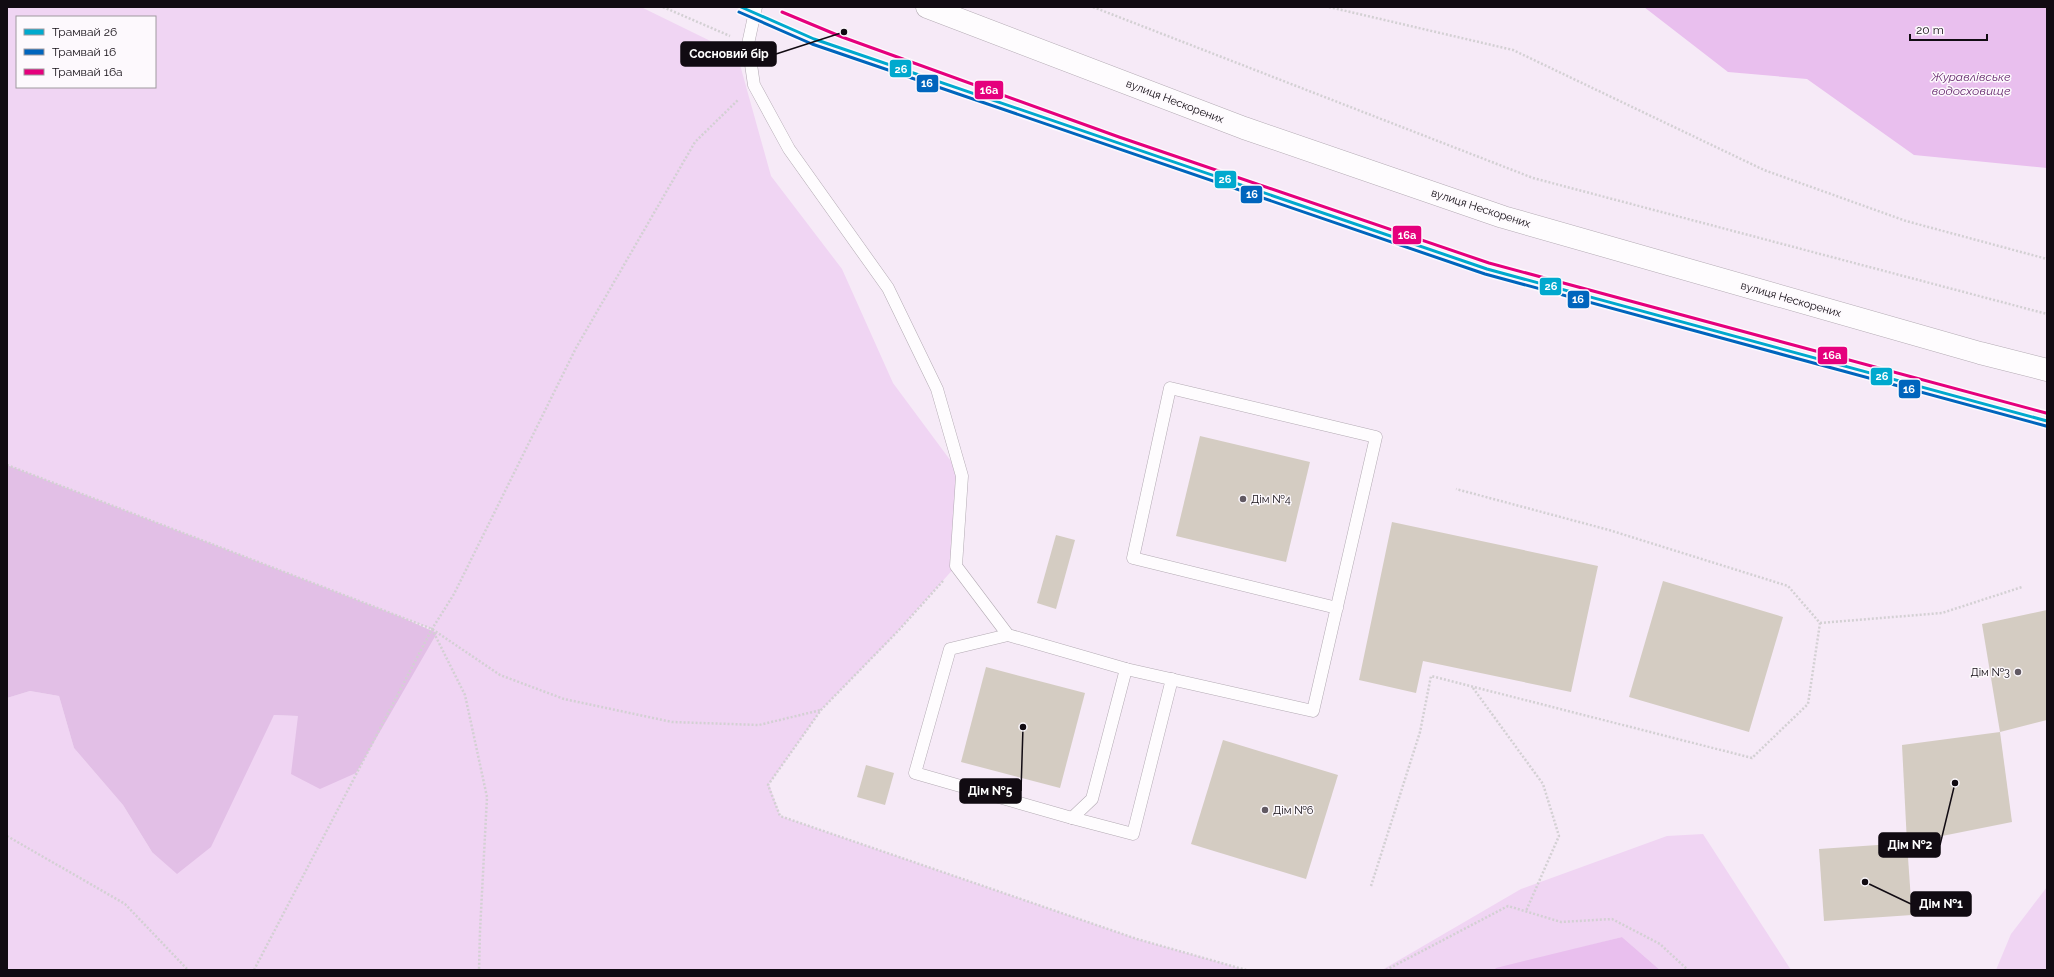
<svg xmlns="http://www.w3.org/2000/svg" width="2054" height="977" viewBox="0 0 2054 977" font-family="Raleway,sans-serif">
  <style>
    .green { fill: #f0d5f3; fill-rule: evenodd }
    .forest { fill: #e2bfe6 }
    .water { fill: #e9bfee }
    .building { fill: #d4ccc2 }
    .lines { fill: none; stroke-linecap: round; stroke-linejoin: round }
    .service-casing { stroke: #b3aab3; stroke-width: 13 }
    .primary-casing { stroke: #b3aab3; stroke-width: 23 }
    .path { stroke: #d3d0d3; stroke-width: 2.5; stroke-dasharray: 2 2; stroke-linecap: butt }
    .service { stroke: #fefcfe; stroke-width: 12 }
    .primary { stroke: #fefcfe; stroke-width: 22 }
    .tram-1-casing { stroke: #fdf9fd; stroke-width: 6 }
    .tram-2-casing { stroke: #fdf9fd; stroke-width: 6 }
    .tram-3-casing { stroke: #fdf9fd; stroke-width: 6 }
    .tram-1 { stroke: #00a9ce; stroke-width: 3 }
    .tram-2 { stroke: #0065bd; stroke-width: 3 }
    .tram-3 { stroke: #e5007d; stroke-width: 3 }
    .poi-dot { fill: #615962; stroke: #fdf9fd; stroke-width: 1.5 }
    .labels { text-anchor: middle; stroke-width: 3; stroke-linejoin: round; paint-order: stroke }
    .street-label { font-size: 11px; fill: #110b12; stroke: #fdf9fd }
    .poi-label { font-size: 11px; fill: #110b12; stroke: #fdf9fd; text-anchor: start }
    .water-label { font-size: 12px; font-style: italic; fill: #5f1f67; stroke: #fdf9fd }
    .leader { fill: none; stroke: #110b12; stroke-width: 1.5 }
    .callout-dot { fill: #110b12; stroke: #fdf9fd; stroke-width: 1.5 }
    .callout { fill: #110b12; stroke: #110b12; stroke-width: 1.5 }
    .callout-label { font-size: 12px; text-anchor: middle; font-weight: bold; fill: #fff }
    .line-badge { stroke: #fdf9fd; stroke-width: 1.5 }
    .badge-label { font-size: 11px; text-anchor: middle; font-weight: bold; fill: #fff }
  </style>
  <rect width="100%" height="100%" fill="#f6eaf7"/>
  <g class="green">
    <path d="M7 7H641L737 54 771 176 842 269 893 383 962 476 956 566 888 642 821 710 769 784 780 816 1137 939 1246 970H7V698L30 691 59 696 74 748 123 805 152 852 260 742 274 715 298 716 356 773 432 629 7 465ZM17 17H155V87H17Z"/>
    <path d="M1703 834 1791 970H1660L1622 937 1494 970H1382L1521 889 1667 836Z"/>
    <path d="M2047 887V970H1996L2011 934Z"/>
  </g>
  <path class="forest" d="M7 465 401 617 437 633 356 773 320 789 291 774 298 716 274 715 211 847 177 874 152 852 123 805 74 748 59 696 30 691 7 698Z"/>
  <g class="water">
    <path d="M1644 7H2047V168L1914 155 1807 79 1728 72Z"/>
    <path d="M1622 937 1660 970H1494L1496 968Z"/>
  </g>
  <g class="building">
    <path d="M1200 436 1310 462 1286 562 1176 536Z"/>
    <path d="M1392 522 1598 566 1571 692 1423 661 1416 693 1359 680Z"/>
    <path d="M1056 535 1075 540 1056 609 1037 603Z"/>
    <path d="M1663 581 1783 617 1749 732 1629 697Z"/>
    <path d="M2047 610V720L2000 732 1982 624Z"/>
    <path d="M986 667 1085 693 1060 788 961 762Z"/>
    <path d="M2000 732 2012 822 1907 843 1902 745Z"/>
    <path d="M1223 740 1338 775 1306 879 1191 844Z"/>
    <path d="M866 765 894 773 885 805 857 797Z"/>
    <path d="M1907 843 1912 915 1824 921 1819 849Z"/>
  </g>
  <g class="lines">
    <g class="service-casing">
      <g id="service">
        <path d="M756 7 748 44 754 85 789 149 888 288 937 389 962 476 956 566 1008 635 1126 669 1313 711 1376 437 1170 388 1133 558 1337 608"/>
        <path d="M1008 635 950 649 915 773 1072 818 1092 799 1126 669"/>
        <path d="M1072 818 1133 834 1172 679"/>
      </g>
    </g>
    <g class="primary-casing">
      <path id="primary" d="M927 7 1244 128 1503 217 1980 353 2047 370"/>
    </g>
    <g class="path">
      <path d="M663 7 730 36"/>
      <path d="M1093 7 1533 178 2047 314"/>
      <path d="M1329 7 1513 50 1764 170 1906 221 2047 259"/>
      <path d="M7 465 432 629 500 675 564 699 672 722 759 725 821 710"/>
      <path d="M943 581 899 630 821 710 768 785 780 816 1137 939 1246 970"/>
      <path d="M1820 623 1942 613 2022 587"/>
      <path d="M432 629 465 695 487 797 480 931 479 970"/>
      <path d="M1473 688 1543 784 1559 836 1526 911"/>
      <path d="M7 836 125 904 188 970"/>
      <path d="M1371 886 1420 732 1431 676 1752 758 1808 704 1820 623 1788 586 1609 530 1456 489"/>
      <path d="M254 970 432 629 454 594 576 348 695 142 739 99"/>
      <path d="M1386 970 1508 906 1561 922 1612 919 1660 944 1688 970"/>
    </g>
    <use href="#service" class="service"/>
    <use href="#primary" class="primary"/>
    <g class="tram-1-casing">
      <path id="tram-1" d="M741 7 814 39 1487 269 2047 421"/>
    </g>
    <g class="tram-2-casing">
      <path id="tram-2" d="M739 12 812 44 1485 274 2046 426"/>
    </g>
    <g class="tram-3-casing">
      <path id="tram-3" d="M782 12 842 37 1119 137 1489 263 2046 413"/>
    </g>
    <use href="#tram-1" class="tram-1"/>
    <use href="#tram-2" class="tram-2"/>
    <use href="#tram-3" class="tram-3"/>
  </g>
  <g class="poi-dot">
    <circle cx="1243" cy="499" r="4"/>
    <circle cx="2018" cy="672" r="4"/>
    <circle cx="1265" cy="810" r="4"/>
  </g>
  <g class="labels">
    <g class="street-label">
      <text transform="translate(1175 101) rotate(21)" y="4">вулиця Нескорених</text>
      <text transform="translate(1481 208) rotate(18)" y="4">вулиця Нескорених</text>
      <text transform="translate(1791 299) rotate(16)" y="4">вулиця Нескорених</text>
    </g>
    <g class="poi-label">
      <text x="1251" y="503">Дім №4</text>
      <text x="2010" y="676" text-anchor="end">Дім №3</text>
      <text x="1273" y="814">Дім №6</text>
    </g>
    <g class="water-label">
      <text x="1971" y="81">Журавлівське<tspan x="1971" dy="14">водосховище</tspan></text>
    </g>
  </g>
  <path class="leader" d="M844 32L776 54M1023 727L1021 791M1955 783L1940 845M1865 882L1911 904"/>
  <g class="callout-dot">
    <circle cx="844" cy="32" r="4"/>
    <circle cx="1023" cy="727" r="4"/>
    <circle cx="1955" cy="783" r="4"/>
    <circle cx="1865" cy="882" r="4"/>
  </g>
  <g class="callout">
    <rect x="681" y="42" width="95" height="24" rx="4"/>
    <rect x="960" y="779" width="61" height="24" rx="4"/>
    <rect x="1879" y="833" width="61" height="24" rx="4"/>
    <rect x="1911" y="892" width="60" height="24" rx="4"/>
  </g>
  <g class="callout-label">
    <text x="729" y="58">Сосновий бір</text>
    <text x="990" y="795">Дім №5</text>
    <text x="1910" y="849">Дім №2</text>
    <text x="1941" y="908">Дім №1</text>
  </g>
  <g class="line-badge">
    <rect x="889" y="59" width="23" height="19" rx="4" fill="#00a9ce"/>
    <rect x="916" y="74" width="23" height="19" rx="4" fill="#0065bd"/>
    <rect x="974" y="80" width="30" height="20" rx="4" fill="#e5007d"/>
    <rect x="1214" y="170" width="23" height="19" rx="4" fill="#00a9ce"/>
    <rect x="1240" y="185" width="23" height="19" rx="4" fill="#0065bd"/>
    <rect x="1392" y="225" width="30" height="20" rx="4" fill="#e5007d"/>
    <rect x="1539" y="277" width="23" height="19" rx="4" fill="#00a9ce"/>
    <rect x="1567" y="290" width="23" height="19" rx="4" fill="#0065bd"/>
    <rect x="1817" y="346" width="31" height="19" rx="4" fill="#e5007d"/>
    <rect x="1870" y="367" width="23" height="19" rx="4" fill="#00a9ce"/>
    <rect x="1898" y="379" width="23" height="20" rx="4" fill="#0065bd"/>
  </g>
  <g class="badge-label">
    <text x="901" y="73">26</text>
    <text x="927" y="87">16</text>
    <text x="989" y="94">16a</text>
    <text x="1225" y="183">26</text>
    <text x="1252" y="198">16</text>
    <text x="1407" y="239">16a</text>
    <text x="1551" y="290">26</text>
    <text x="1578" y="303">16</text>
    <text x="1832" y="359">16a</text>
    <text x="1882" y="380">26</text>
    <text x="1909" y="393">16</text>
  </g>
  <rect width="2054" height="977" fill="none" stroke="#110b12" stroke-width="16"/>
  <rect x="16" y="16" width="140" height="72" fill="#fdf9fd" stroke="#9f9a9f"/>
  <rect x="24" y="29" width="20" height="6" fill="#00a9ce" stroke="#9f9a9f"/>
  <text x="52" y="36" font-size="12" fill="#110b12">Трамвай 26</text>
  <rect x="24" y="49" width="20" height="6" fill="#0065bd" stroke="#9f9a9f"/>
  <text x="52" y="56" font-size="12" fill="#110b12">Трамвай 16</text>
  <rect x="24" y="69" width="20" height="6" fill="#e5007d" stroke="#9f9a9f"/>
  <text x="52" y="76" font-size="12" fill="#110b12">Трамвай 16a</text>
  <path d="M1910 34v6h77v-6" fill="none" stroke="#110b12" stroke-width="2"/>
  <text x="1916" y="34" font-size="12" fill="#110b12" stroke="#fdf9fd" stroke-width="3" paint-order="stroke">20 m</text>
</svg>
